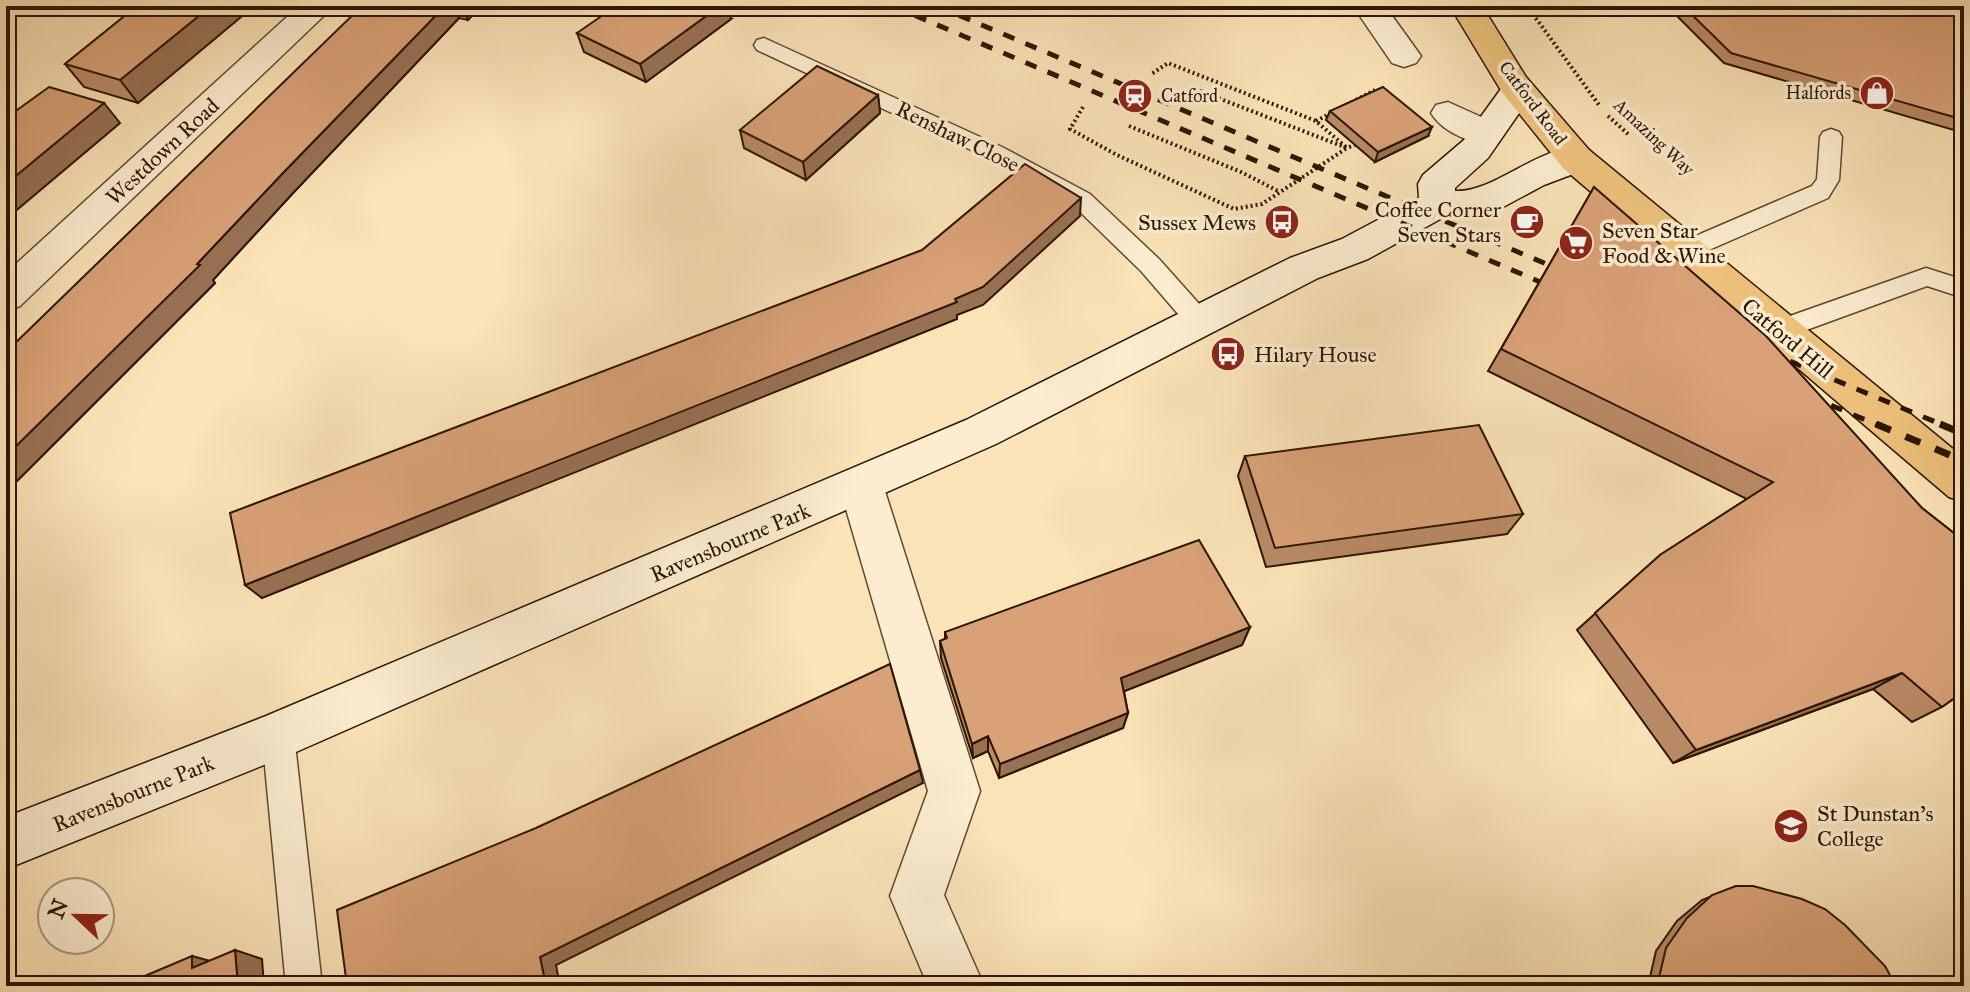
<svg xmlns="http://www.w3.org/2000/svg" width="1970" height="992" viewBox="0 0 1970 992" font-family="'IM FELL Great Primer',serif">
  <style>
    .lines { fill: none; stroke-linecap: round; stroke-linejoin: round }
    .lane-casing { stroke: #60492e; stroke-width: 3 }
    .street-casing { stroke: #60492e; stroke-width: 3 }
    .secondary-casing { stroke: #2c1600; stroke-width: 3 }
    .highway-casing { stroke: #2c1600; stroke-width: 3 }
    .path { stroke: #2c1600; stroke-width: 4; stroke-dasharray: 2 3; stroke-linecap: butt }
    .lane { fill: #fcedd1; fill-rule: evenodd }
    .street { fill: #fcedd1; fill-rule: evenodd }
    .secondary { fill: #fcedd1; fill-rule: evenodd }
    .highway { fill: #eec27c; fill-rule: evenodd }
    .rail-far1 { stroke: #2c1600; stroke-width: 5; stroke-dasharray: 12 12; stroke-linecap: butt }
    .rail { stroke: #2c1600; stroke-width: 7; stroke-dasharray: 16 16; stroke-linecap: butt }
    .wall { fill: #bb8a67; stroke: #2c1600; stroke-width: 2 }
    .shaded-wall { fill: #987154; stroke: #2c1600; stroke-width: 2 }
    .building { fill: #d9a178; stroke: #2c1600; stroke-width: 2 }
    .labels { text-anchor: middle; stroke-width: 7; stroke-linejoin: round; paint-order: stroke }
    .far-poi-label { font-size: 18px; fill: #2c1600; stroke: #fcedd1; text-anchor: end }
    .far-street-label { font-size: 18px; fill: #2c1600; stroke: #fcedd1 }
    .street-label { font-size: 22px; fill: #2c1600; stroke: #fcedd1 }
    .poi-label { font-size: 22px; fill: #2c1600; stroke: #fcedd1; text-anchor: start }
  </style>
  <rect width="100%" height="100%" fill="#fbe3b8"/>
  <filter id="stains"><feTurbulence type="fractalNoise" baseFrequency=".0025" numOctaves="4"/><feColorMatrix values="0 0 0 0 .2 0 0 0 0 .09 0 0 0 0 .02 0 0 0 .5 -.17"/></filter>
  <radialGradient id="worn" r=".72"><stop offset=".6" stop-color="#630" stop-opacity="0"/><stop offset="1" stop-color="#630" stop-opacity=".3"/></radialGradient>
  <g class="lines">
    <g class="lane-casing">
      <g id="lane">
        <path d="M764 38 1002 147 1090 194 1159 259 1209 315 1213 322 1209 329 1200 332 1191 329 1141 271 1074 206 986 157 757 50 754 45 757 40Z"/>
        <path d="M1831 129 1839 132 1842 137 1839 180 1828 198 1695 256 1686 259 1677 256 1674 250 1677 244 1812 186 1817 179 1820 137 1823 132Z"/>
        <path d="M1926 268 1964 280V298L1927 286 1779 340 1770 337 1766 330 1770 323Z"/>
        <path d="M278 720 289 724 294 735 322 986H286L262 735 267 724Z"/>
      </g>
    </g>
    <g class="street-casing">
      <g id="street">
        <path d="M299 6H334L20 306 6 311V273Z"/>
        <path d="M1353 6H1385L1421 56 1416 63 1404 67 1392 63Z"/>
        <path d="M1448 102 1499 125 1504 133 1499 141C1477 148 1443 133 1431 113L1436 105Z"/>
        <path d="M861 467 876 472 883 485 980 791 944 895 984 986H928L890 896 928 791 839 485 846 472Z"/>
      </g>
    </g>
    <g class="secondary-casing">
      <path id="secondary" d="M1518 79 1530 82 1535 90 1488 158 1455 188V191C1498 193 1544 138 1589 150L1594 159 1589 168 1544 185 1490 214 1477 218 1444 217 1368 259 1318 278 996 444 296 752 6 869V817L266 716 966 420 1290 258 1342 239 1419 198 1418 184 1423 175 1464 140 1506 82Z"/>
    </g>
    <g class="highway-casing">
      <path id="highway" d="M1450 6H1482L1526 77 1589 150 1964 458V502L1949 497 1563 168 1502 92Z"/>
    </g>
    <g class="path">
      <path d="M1527 6 1599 105"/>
      <path d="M1190 92 1200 91 1347 148 1355 145"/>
      <path d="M1083 107 1070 129 1117 155 1234 209 1262 204 1347 148 1316 121 1168 63 1150 75"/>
      <path d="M1608 116 1628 134"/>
      <path d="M1316 121 1375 90"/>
      <path d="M1129 126 1241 172 1280 192"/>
    </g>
    <use href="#lane" class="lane"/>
    <use href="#street" class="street"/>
    <use href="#secondary" class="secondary"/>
    <use href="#highway" class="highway"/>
    <g class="rail-far1">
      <path d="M893 6 1559 290"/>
      <path d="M937 6 1570 274"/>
      <path d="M1768 352 1945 426"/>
      <path d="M1809 396 1880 426"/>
    </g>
    <g class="rail">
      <path d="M1876 424 1964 461"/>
      <path d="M1940 424 1964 434"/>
    </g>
  </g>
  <g class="wall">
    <path d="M137 6 138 103 84 87 65 64Z"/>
    <path d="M362 6H481L468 20 459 18 294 192 213 280 215 283 6 492Z"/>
    <path d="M1667 6H1964V133L1724 63Z"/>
    <path d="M731 19 646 82 584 52 577 33Z"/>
    <path d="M878 95 880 113 806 180 744 148 740 130Z"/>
    <path d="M1330 111 1428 136 1375 162 1326 120Z"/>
    <path d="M1594 187 1922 508 1964 541V707L1955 698 1942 707 1912 722 1873 689 1673 763 1577 630 1660 555 1747 499 1488 371Z"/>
    <path d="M1245 456 1523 514 1507 534 1266 567 1238 476Z"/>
    <path d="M1250 627 1242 645 1124 691 1128 713 1123 728 999 778 988 751 973 758 941 658 940 641 945 639V632Z"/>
    <path d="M1736 886 1896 986H1648L1656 951 1677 921 1702 900Z"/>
  </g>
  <g class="shaded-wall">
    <path d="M211 6H254L138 103 120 80Z"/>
    <path d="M445 6H454L459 18 294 192 213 280 215 283 6 492V456L197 264 282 174Z"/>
    <path d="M462 6H481L468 20Z"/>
    <path d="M720 6H729L731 19 646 82 640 64Z"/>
    <path d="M878 95 880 113 806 180 803 162Z"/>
    <path d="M104 103 120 123 6 219V184Z"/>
    <path d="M1432 127 1428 136 1375 162 1378 152Z"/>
    <path d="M1081 198 1080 216 983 305 957 315V319L262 598 245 585 955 299Z"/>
    <path d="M1250 627 1242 645 1117 694 1121 678Z"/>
    <path d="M1902 673 1873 689 1673 763 1696 750Z"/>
    <path d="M1128 713 1123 728 999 778 1000 764Z"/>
    <path d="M988 736V751L973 758 972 744Z"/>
    <path d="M920 770 923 783 556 965 560 986H546L540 957Z"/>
    <path d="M235 950 262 959 264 986H238Z"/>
    <path d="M192 956 221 964 192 968Z"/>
  </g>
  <g class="building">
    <path d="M137 6H211L120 80 65 64Z"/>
    <path d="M362 6H445L282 174 197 264 200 265 6 456V352Z"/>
    <path d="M616 6H720L640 64 577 33Z"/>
    <path d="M1683 6H1964V120L1731 53Z"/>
    <path d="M817 66 878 95 803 162 740 130Z"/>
    <path d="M49 87 104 103 6 184V118Z"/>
    <path d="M1383 87 1432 127 1378 152 1330 111Z"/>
    <path d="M1025 164 1081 198 983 287 955 299 957 302 245 585 230 513 922 250Z"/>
    <path d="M1594 187 1766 336 1922 508 1964 541V691L1942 707 1902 673 1696 750 1595 613 1660 555 1773 482 1501 349Z"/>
    <path d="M1479 425 1523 514 1275 548 1245 456Z"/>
    <path d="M1199 540 1250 627 1121 678 1128 713 1000 764 988 736 972 744 940 641 947 638 945 632Z"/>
    <path d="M890 664 920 770 540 957 546 986H347L337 910 536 828Z"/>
    <path d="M1736 886H1753L1802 899 1825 909 1845 925 1885 966 1896 986H1657L1666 948 1687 918 1712 895Z"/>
    <path d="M235 950 238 986H121L192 956V968Z"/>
  </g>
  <defs>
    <g id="shop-disc" transform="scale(1.8)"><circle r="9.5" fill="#8f2418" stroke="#fcedd1"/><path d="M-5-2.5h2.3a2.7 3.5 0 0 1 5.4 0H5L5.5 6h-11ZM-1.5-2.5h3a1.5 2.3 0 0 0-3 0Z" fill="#fff"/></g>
    <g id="station-disc" transform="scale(1.8)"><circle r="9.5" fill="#8f2418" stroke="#fcedd1"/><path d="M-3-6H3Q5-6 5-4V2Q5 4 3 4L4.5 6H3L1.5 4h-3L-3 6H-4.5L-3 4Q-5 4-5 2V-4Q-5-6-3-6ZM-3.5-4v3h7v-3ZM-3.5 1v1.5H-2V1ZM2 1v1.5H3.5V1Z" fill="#fff"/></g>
    <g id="bus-disc" transform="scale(1.8)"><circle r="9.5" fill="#8f2418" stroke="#fcedd1"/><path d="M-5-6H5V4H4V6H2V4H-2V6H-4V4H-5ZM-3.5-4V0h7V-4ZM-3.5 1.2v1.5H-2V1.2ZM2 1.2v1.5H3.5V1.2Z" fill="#fff"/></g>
    <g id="cafe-disc" transform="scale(1.8)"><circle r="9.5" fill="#8f2418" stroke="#fcedd1"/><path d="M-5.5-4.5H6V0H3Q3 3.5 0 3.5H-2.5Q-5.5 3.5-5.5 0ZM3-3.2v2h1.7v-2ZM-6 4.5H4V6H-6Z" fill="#fff"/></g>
    <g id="supermarket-disc" transform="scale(1.8)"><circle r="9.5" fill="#8f2418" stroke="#fcedd1"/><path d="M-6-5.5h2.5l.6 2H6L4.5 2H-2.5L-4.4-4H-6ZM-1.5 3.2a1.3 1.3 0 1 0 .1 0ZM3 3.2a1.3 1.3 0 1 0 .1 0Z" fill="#fff"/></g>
    <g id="school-disc" transform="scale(1.8)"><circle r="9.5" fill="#8f2418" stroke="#fcedd1"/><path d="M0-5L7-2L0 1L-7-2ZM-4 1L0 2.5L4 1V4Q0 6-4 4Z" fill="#fff"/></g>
  </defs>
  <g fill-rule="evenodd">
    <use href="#shop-disc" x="1877" y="93"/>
    <use href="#station-disc" x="1135" y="96"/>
    <use href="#bus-disc" x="1282" y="222"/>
    <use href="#cafe-disc" x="1527" y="222"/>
    <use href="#supermarket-disc" x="1576" y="243"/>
    <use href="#bus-disc" x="1228" y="354"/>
    <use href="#school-disc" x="1791" y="826"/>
  </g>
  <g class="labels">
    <g class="far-poi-label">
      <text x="1851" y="99">Halfords</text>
      <text x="1161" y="102" text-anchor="start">Catford</text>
    </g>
    <g class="far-street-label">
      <text transform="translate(1533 103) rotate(53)" y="6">Catford Road</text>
      <text transform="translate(1654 137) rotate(43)" y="6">Amazing Way</text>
    </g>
    <g class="street-label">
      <text transform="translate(958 136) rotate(26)" y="8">Renshaw Close</text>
      <text transform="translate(162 151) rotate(-43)" y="8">Westdown Road</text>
      <text transform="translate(1788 338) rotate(40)" y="8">Catford Hill</text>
      <text transform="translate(730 542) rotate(-23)" y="8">Ravensbourne Park</text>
      <text transform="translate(133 793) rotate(-22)" y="8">Ravensbourne Park</text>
    </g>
    <g class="poi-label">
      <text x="1501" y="217" text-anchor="end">Coffee Corner<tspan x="1501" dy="25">Seven Stars</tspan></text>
      <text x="1256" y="230" text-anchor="end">Sussex Mews</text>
      <text x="1602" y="238">Seven Star<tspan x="1602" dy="25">Food &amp; Wine</tspan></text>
      <text x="1254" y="362">Hilary House</text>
      <text x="1817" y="821">St Dunstan's<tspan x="1817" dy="25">College</tspan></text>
    </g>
  </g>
  <rect width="1970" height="992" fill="none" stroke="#fbe3b8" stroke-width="32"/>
  <rect x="8" y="8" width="1954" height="976" fill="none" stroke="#2c1600" stroke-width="4"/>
  <rect x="16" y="16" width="1938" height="960" fill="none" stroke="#2c1600" stroke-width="2"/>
  <g transform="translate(76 916) rotate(292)"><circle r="38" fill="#fcedd1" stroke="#a9977d" stroke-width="2"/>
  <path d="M0-6L14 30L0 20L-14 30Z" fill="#8f2418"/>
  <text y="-12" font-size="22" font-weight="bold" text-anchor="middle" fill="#2c1600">N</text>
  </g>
  <rect width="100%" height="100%" filter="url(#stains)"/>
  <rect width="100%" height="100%" fill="url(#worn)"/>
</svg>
